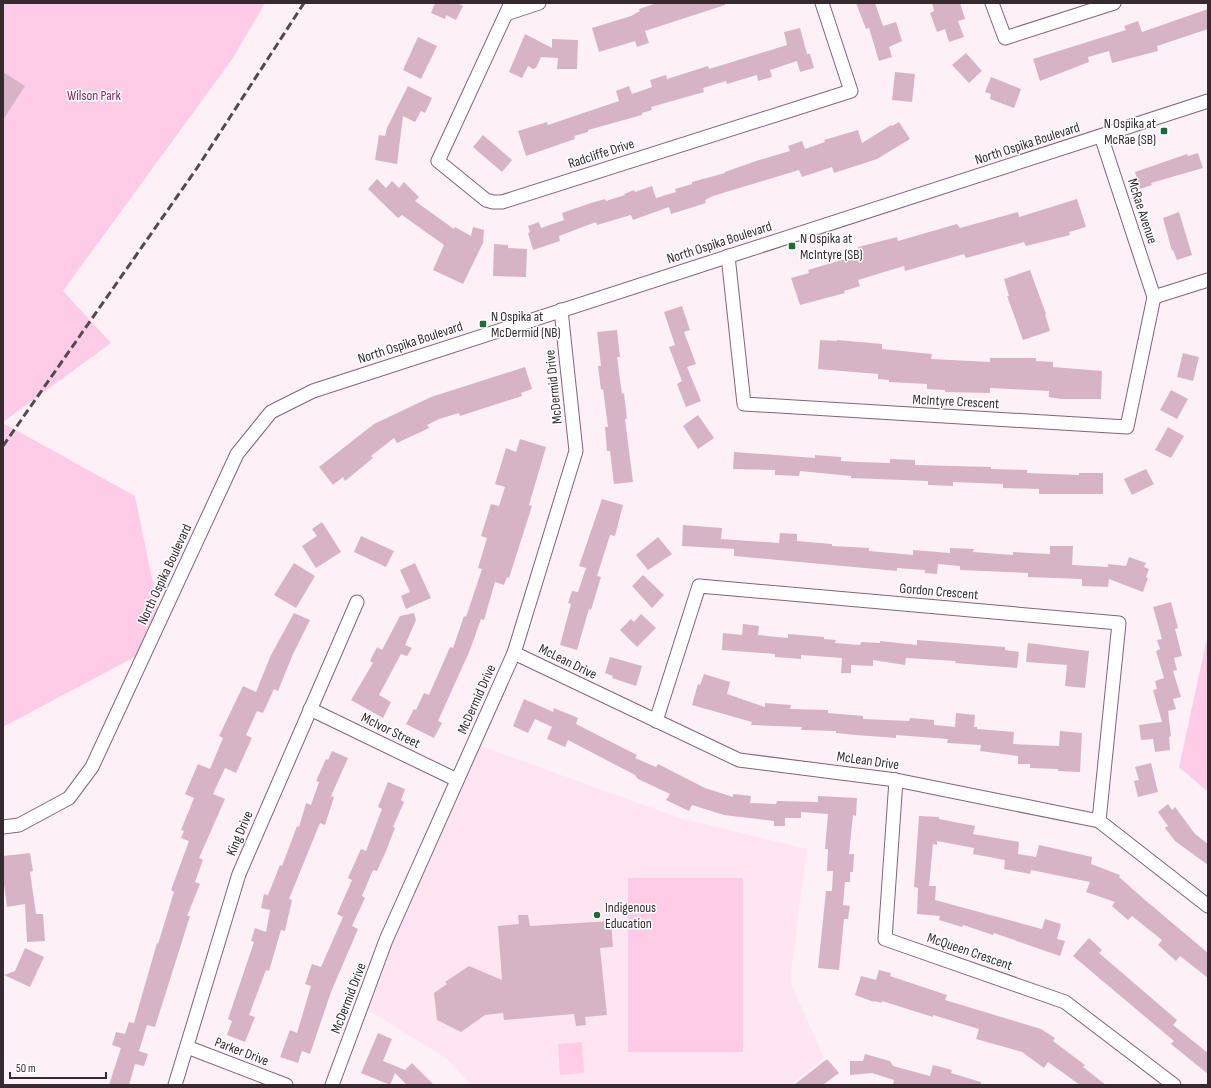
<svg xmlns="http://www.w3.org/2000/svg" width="1211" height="1088" viewBox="0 0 1211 1088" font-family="'Sofia Sans Condensed',sans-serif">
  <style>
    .built { fill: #ffe5f2 }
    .green { fill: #ffcce7 }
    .building { fill: #d6b4c6 }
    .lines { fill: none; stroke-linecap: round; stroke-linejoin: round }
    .minor-casing { stroke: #826475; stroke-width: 15 }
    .minor { stroke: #fff; stroke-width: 13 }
    .rail { stroke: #55484f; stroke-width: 3; stroke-dasharray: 8 4; stroke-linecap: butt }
    .poi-dot { fill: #1f6937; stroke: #fff; stroke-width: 1.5 }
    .labels { text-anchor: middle; stroke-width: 3; stroke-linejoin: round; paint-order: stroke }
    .park-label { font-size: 14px; fill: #8d2369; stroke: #fff }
    .poi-label { font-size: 14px; fill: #362a30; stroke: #fff; text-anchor: start }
    .street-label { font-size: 14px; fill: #362a30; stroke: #fff }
  </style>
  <rect width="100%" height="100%" fill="#fef0f7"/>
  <path class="built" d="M467 741 680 818 807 849 790 981 824 1058 790 1085H471L446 1058 360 1005Z"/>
  <g class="green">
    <path d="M3 3H265L233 58 63 291 111 343 3 422Z"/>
    <path d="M3 423 135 496 163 632 144 652 3 727Z"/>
    <path d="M1208 634V792L1179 767Z"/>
    <rect x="628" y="878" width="115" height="174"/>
    <path d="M582 1042 584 1073 560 1075 558 1044Z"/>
  </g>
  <g class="building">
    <path d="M435 3H457L463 6 456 20 446 15 445 19 431 13Z"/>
    <path d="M657 3H725V5L645 31 649 43 637 47 635 41 599 52 592 28 631 16 640 11 639 9Z"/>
    <path d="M856 3H875L883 26 896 22 902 41 889 47 892 57 879 61 869 28 866 29Z"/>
    <path d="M932 3H960L965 19 958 21 964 37 949 42 945 29 937 32 930 13 934 11Z"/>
    <path d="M1208 9V29L1157 46 1158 51 1112 63 1109 51 1088 57 1089 62 1040 81 1033 59 1126 30 1124 26 1138 21 1142 32Z"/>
    <path d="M800 28 807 54H810L814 68 800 72 797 61 770 70 772 77 758 81 757 75 727 84 726 81 703 88 704 92 651 107 652 110 642 113V115L588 130V132L574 136 575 139 526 156 518 131 547 122 548 125 619 101 616 91 629 86 632 94 652 87 650 80 666 75 667 79 708 66 709 69 732 62 787 45 784 32Z"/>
    <path d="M525 34 552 48V39L578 40 577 69H557L558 58 541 57 536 68 533 69 528 66 522 78 509 72Z"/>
    <path d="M418 37 437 46 421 79 403 70Z"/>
    <path d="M966 53 982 71 969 83 952 65Z"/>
    <path d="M3 72 25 86 3 120Z"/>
    <path d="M895 72 915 74 912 102 892 100Z"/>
    <path d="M991 77 1021 89 1014 108 990 99 991 94 985 92Z"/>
    <path d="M408 86 432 98 425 113 421 111 415 122 403 116 397 164 375 160 379 135 385 136 387 128Z"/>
    <path d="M899 122 910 139 877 159 834 173 832 167 802 177 799 170 713 196 705 200 706 203 671 214 669 207 633 220 631 215 597 225 596 222 559 236 560 241 533 250 528 233 530 232 528 226 539 222 541 228 564 220 562 213 591 203 605 199 606 201 625 195 624 194 634 190 635 192 652 186 656 198 676 192 675 189 692 184V182L725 173V172L759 160 790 151 788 146 802 141 805 149 825 142 824 140 858 130 862 143 891 125 892 126Z"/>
    <path d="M483 135 512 160 502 172 473 147Z"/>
    <path d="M1198 153 1203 168 1151 183 1152 185 1140 189 1135 172 1187 154 1188 156Z"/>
    <path d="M377 179 386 188 392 181 399 188 404 182 419 197 415 201 454 229 455 227 471 236 473 227 484 230 483 243 463 284 433 270 444 245 402 215 398 218 368 189Z"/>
    <path d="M1077 199 1086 227 1069 232 1070 235 1026 246 1024 242 966 258 964 254 905 271 904 266 858 280 860 286 844 291 845 293 800 305 791 278 809 273 808 270 848 258 847 252 858 249V247L897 237 898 241 957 224 960 228 1018 212 1019 217Z"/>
    <path d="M1179 212 1192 255 1177 260 1173 250 1172 251 1163 218Z"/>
    <path d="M494 244 508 245V248L527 249 526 277 493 276Z"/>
    <path d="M1030 270 1046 314H1045L1050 331 1023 340 1007 296H1009L1004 279Z"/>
    <path d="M682 306 690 330 684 332 696 364 687 367 701 401 686 407 677 384 682 381 669 347 675 345 664 312Z"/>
    <path d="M617 330 620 357H617L622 394 624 393 627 419H625L633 482 614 484 610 451H607L605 427H608L603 389 601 390 598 366H601L597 332Z"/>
    <path d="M820 340 837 341V340L882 344V349L932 354 931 359 990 362V358H1036V361L1053 362V367L1102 371 1101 399H1061L1049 397V391L990 388V393L945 392V390L927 389V384L889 382V380L878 379V374L818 369Z"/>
    <path d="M1183 353 1199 357 1193 381 1177 377Z"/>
    <path d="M525 367 532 389 521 393 522 396 460 416 459 413 439 419 427 425 429 428 397 443 394 438 371 456 373 458 345 481 343 477 333 485 319 467 374 424 431 397Z"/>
    <path d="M1171 390 1188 399 1177 419 1160 410Z"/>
    <path d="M698 415 714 438 698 449 683 426Z"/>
    <path d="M1168 427 1184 436 1171 458 1155 450Z"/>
    <path d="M520 439 546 447 529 505 532 506 509 578 507 577 504 585 495 582 484 620 481 619 470 650 438 721 442 723 434 738 406 724 414 709 416 710 424 693 429 695 450 647 453 648 464 616 466 617 482 569 478 568 487 538 481 536 491 504 499 506 505 487 495 484 506 448 516 452Z"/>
    <path d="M734 452 815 458V455L841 457V461L859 462 890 463V459L915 460V465L991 467V469L1027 470V473L1079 475V473H1103V494H1039V489L1003 488V484L953 482V486L928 485V481L851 478V476L800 471 799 476 775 475V470L733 469Z"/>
    <path d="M1146 469 1154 484 1132 495 1124 479Z"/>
    <path d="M602 499 623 505 615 536 610 535 597 576 601 577 591 610 589 609 577 650 560 645 571 604 568 603 572 591 578 592 586 568 579 566Z"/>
    <path d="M322 522 341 552 316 568 302 546 317 536 312 529Z"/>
    <path d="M683 525 722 528 721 539 779 543 780 533 797 534V541L832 544V546L869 548V551L913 555V550L950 553V548L974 549 973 552 1013 555V552L1050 554V546H1073L1072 565 1108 567V564L1126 566 1129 557 1146 563 1144 567 1149 569 1146 577 1148 578 1143 592 1109 579 1108 587 1082 586V579L1028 577V573L960 570V566L938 564 937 574 925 573V570L897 568V571L734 556V549L682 546Z"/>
    <path d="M361 536 394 551 386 567 354 552Z"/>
    <path d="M658 537 672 554 648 570 636 555Z"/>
    <path d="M294 563 315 576 296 608 274 595Z"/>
    <path d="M415 563 431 598 406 609 401 596 410 592 400 570Z"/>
    <path d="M643 575 664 595 652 608 632 586Z"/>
    <path d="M1171 602 1178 628 1175 629 1182 656 1174 658 1177 670 1173 671 1181 697 1173 699 1176 709 1168 711 1171 736 1169 737 1170 750 1155 752 1153 739 1141 740 1139 725 1162 722 1153 690 1157 689 1155 681 1164 678 1156 651 1160 649 1157 640 1162 639 1153 607Z"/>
    <path d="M294 613 310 620 293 654 278 691 274 689 263 713 257 711 246 735 252 738 236 773 225 768 213 794 225 799 199 858 203 860 195 882 200 884 187 916H190L155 1027 147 1025 139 1051 148 1054 144 1066 135 1064 129 1085H109L121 1048 112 1045 116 1032 125 1034 129 1022 134 1023 157 943 158 944 174 892 171 890 189 841 181 838 184 831 181 830 194 798 185 794 198 764 210 769 223 738 219 736 243 686 256 692 271 655Z"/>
    <path d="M414 613 416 620 405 645 412 648 407 656 401 654 379 695 391 702 383 718 351 700 373 663 370 661 377 647 382 650 400 616Z"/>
    <path d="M641 614 656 628 637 647 620 630 631 619 634 622Z"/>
    <path d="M743 624 759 626 758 635 788 638V634L824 637V639L836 640 835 643 860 645 861 642 880 643V641L917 645V640L1005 647V650L1019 652 1017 668 955 663 956 661 906 658 905 665 873 660V666L851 665V673H841L842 658 801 655V659L775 657V654L722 650 723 633 742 635Z"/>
    <path d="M1028 643 1089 651 1085 688 1065 686 1067 665 1026 662Z"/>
    <path d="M610 657 642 666 636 686 612 678 613 676 605 673Z"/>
    <path d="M704 674 730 682 727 694 765 707V703L791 705 790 709 828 710V713L863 716V719L909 721 910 718 934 720V725L955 727 956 713 975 715 974 727H977V729L1014 732 1013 744 1059 746 1060 731 1082 733 1080 772 1058 771V769L1030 768V764H1018V756L980 751 981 745 947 743 948 739 896 735V738L856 735 836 733V731L801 730 802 727 751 725 752 722 692 705 698 684 700 685Z"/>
    <path d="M524 699 553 712 554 708 578 718 576 724 637 755 635 758 656 767 658 764 705 788 733 797V794L751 796 750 803 776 804 777 801 818 802V796L857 798 856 816 853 815 849 854H854L853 872H850V882H845L843 905 850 906 848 919H844L839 970 818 968 826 891H832L833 871H827L828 849H825L828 814 801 812V818H785V826H774V821L724 815 692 805 689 811 666 800 670 794 638 779 635 775 568 740 565 747 547 739 552 727 535 719 528 733 513 726Z"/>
    <path d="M332 751 348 758 331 796 334 797 325 825 320 823 289 899 292 900 285 931 281 930 269 971 266 970 249 1015 255 1017 245 1042 227 1035 232 1021 228 1019 254 942 251 941 255 928 266 932 270 910 261 908 264 894 268 895 280 865 282 866 297 826 299 827 306 803 311 805 319 782 316 781 326 759 328 760Z"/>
    <path d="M1151 763 1158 792 1138 797 1134 781 1139 780 1135 767Z"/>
    <path d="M388 782 405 789 401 800 404 802 393 827 395 828 386 851 377 871 373 870 362 896 365 898 352 926 358 929 331 992 310 1054 302 1051 298 1063 280 1057 290 1030 297 1033 311 986 305 984 312 964 321 967 343 917 337 914 352 880 348 878 361 849 366 851 382 809 378 807Z"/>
    <path d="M1168 804 1172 810 1175 807 1195 834 1208 844V865L1175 841 1165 828 1168 826 1158 812Z"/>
    <path d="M919 816 939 817V819L975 826 973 834 1019 842 1018 854 1036 857 1039 845 1092 857 1091 864 1120 875 1119 877 1145 900 1208 953V978L1180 956 1176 961 1158 945 1162 940 1132 916 1128 920 1112 906 1115 902 1086 892 1090 882 1031 870 1030 874 1004 869 1005 860 973 854 974 848 937 841V845L933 844 929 886H936L935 900 1042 929 1045 919 1061 924 1057 939 1065 941 1060 956 994 933 993 935 963 925 962 927 939 920 940 916 917 914 918 888 914 887Z"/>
    <path d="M30 853 33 871 30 872 36 914H43L45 941 27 942 25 904 7 907 3 877V856Z"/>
    <path d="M518 915H528L530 926 611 921 613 947 600 948 607 1015 585 1017 586 1025 576 1026 574 1014 504 1020 503 1013 485 1015 461 1032 437 1020 434 993 447 984 445 982 469 966 502 980 498 926 519 924Z"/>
    <path d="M1089 938 1102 950 1099 953 1177 1020 1173 1025 1208 1053V1074L1171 1044 1174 1041 1073 956Z"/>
    <path d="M25 948 44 957 30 987 4 975 15 971Z"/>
    <path d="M879 970 891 973 890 976 947 995 945 1000 1041 1029 1055 1038 1053 1041 1085 1065 1083 1067 1106 1085H1080L1048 1062 1044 1068 1022 1052 976 1039 979 1029 933 1015V1017L882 1001V1003L874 1001V1002L855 995 861 976 876 980Z"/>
    <path d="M378 1033 392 1039 383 1061 405 1070 412 1063 434 1085H407L395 1073 390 1085 361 1073Z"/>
    <path d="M865 1054 890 1061 893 1066 930 1076 933 1065 952 1070 951 1073 981 1082V1085H893L894 1080 872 1073 850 1075V1061H863Z"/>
    <path d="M827 1059 839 1073 823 1085H794Z"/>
  </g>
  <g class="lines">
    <g class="minor-casing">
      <g id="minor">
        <path d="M511 3 438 161 486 200 493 202H502L851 91 822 3"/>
        <path d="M992 3 1005 38 1114 3"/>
        <path d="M506 14 539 3"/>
        <path d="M728 256 744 404 1127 427 1154 297 1101 136"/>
        <path d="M1154 297 1208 280"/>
        <path d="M514 653 739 760 896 780 1099 821 1208 906"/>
        <path d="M310 709 457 780"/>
        <path d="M656 721 699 586 1119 623 1099 821"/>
        <path d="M896 780 885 939 1065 1002 1174 1085"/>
        <path d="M3 827 19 825 69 798 92 767 237 454 271 412 313 391 1208 101"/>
        <path d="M187 1047 286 1085"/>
        <path d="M175 1085 239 874 357 602"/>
        <path d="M332 1085 386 940 514 653 576 451 561 310"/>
      </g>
    </g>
    <use href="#minor" class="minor"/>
    <path class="rail" d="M3 446 197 168 304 3"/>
  </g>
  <g class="poi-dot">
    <rect x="1160" y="127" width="8" height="8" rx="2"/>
    <rect x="788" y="242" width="8" height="8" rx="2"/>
    <rect x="479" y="320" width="8" height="8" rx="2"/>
    <circle cx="597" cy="915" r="4"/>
  </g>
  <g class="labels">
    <g class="park-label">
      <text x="94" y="100">Wilson Park</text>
    </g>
    <g class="poi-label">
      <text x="1156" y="128" text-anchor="end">N Ospika at<tspan x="1156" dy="16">McRae (SB)</tspan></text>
      <text x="800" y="243">N Ospika at<tspan x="800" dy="16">McIntyre (SB)</tspan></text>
      <text x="491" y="321">N Ospika at<tspan x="491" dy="16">McDermid (NB)</tspan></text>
      <text x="605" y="912">Indigenous<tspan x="605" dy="16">Education</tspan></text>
    </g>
    <g class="street-label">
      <text transform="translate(1027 143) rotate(-18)" y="5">North Ospika Boulevard</text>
      <text transform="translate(601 153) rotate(-18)" y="5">Radcliffe Drive</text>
      <text transform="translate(1143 211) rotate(72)" y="5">McRae Avenue</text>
      <text transform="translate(719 242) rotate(-18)" y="5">North Ospika Boulevard</text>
      <text transform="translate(410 342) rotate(-18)" y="5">North Ospika Boulevard</text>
      <text transform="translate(553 387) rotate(-96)" y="5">McDermid Drive</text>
      <text transform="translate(956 401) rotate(3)" y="5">McIntyre Crescent</text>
      <text transform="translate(164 574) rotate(-65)" y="5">North Ospika Boulevard</text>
      <text transform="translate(939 591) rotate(5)" y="5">Gordon Crescent</text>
      <text transform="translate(568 661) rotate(26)" y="5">McLean Drive</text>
      <text transform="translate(476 699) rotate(-66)" y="5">McDermid Drive</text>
      <text transform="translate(391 730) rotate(26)" y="5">McIvor Street</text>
      <text transform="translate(868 760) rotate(8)" y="5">McLean Drive</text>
      <text transform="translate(239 833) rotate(-67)" y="5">King Drive</text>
      <text transform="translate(970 951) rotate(19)" y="5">McQueen Crescent</text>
      <text transform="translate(348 998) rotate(-69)" y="5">McDermid Drive</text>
      <text transform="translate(242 1051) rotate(21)" y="5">Parker Drive</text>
    </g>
  </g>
  <rect width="1211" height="1088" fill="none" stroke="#362a30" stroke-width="8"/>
  <path d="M10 1072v6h96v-6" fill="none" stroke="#362a30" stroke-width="2"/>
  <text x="16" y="1072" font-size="12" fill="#362a30" stroke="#ffffff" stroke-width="3" paint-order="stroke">50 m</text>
</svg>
